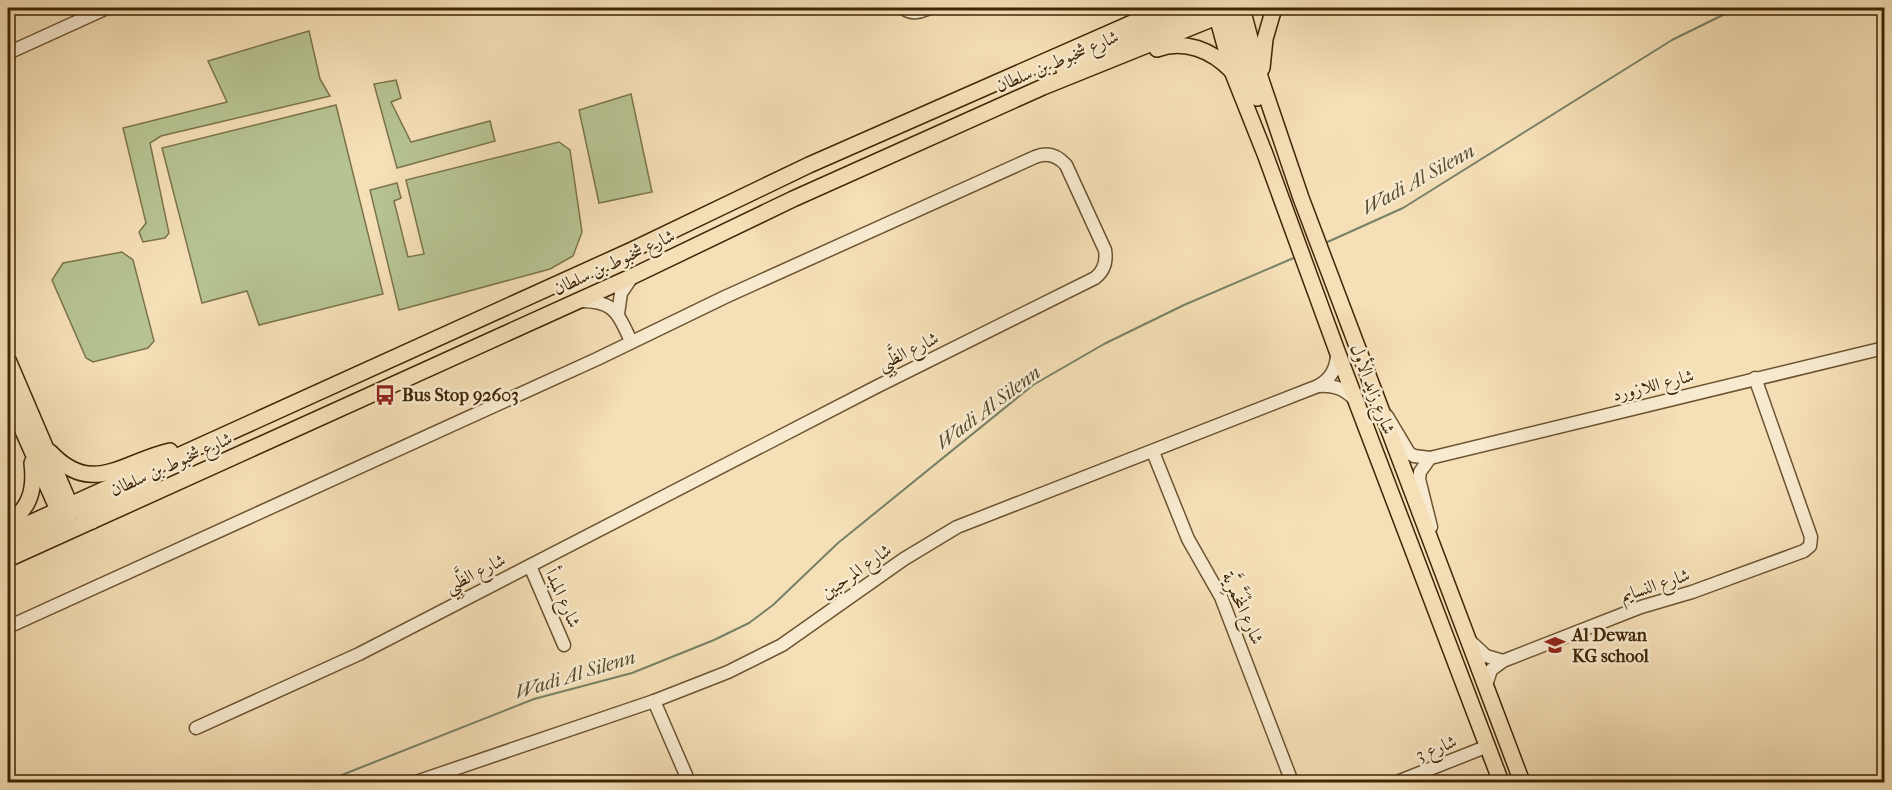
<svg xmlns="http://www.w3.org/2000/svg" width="1892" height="790" viewBox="0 0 1892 790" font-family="'IM FELL French Canon',Amiri,serif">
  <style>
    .green { fill: #b7c392; stroke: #7b744b; stroke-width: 1.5 }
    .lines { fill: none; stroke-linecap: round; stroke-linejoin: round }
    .stream { stroke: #778166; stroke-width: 2 }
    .minor-casing { stroke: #6c5430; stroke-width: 15 }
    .major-casing { stroke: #3f2604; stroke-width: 18 }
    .minor { stroke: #f8ead0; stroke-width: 12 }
    .major { stroke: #f5dfb6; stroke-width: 15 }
    .labels { text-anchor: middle; stroke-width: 5; stroke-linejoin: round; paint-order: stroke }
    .street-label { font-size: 18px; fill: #3f2604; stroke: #f8ead0 }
    .poi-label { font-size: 18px; font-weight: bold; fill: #3f2604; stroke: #f8ead0; text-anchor: start }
    .water-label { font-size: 20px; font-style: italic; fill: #564c2d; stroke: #f8ead0 }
  </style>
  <rect width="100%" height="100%" fill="#f5dfb6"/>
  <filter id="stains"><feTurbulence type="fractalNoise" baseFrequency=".00333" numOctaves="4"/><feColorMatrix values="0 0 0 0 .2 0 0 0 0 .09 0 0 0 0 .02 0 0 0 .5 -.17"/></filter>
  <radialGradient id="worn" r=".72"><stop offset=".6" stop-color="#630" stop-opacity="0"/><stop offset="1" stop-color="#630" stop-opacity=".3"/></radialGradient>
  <g class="green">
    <path d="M309 31 320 79 330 96 161 136 150 143 169 233 165 238 143 242 139 232 146 223 123 128 227 102 208 61Z"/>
    <path d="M396 80 401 98 391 102 411 142 490 121 495 141 397 168 374 84Z"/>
    <path d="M631 94 652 192 599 203 579 110Z"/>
    <path d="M336 105 383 294 259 325 247 291 202 303 162 148Z"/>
    <path d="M559 142 570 150 582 232 573 256 550 269 399 310 370 190 397 183 401 198 394 201 408 257 424 254 406 180Z"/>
    <path d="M122 252 133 260 154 341 148 348 93 362 86 358 52 280 63 263Z"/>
  </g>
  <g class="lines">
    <g class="stream">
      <path d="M1323 244 1403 208 1672 40 1737 8"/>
      <path d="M324 782 534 699 632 673 714 640 749 623 773 605 838 543 1033 385 1104 344 1184 305 1296 257"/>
    </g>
    <g class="minor-casing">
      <g id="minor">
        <path d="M903 8C912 15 920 12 930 8"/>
        <path d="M8 53 107 8"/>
        <path d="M578 301C614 300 617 312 631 341"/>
        <path d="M618 314 621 293 632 277"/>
        <path d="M1318 386C1333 385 1344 388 1354 399"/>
        <path d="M1387 416 1409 453 1414 456 1430 458 1884 348"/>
        <path d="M1153 452 1188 539 1221 597 1292 782"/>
        <path d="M1430 458 1420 472 1419 479 1431 527"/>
        <path d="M530 566 564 645"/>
        <path d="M8 627 597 359 725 297 1035 157C1047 152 1057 155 1066 165L1105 250C1107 262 1104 271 1095 278L876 387 359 654 196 728"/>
        <path d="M1471 642 1486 656 1503 661"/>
        <path d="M1486 685 1491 670 1503 661 1641 607 1692 592 1804 551 1810 546 1811 537 1755 378"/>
        <path d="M654 701 689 782"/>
        <path d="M416 782 654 701 728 672 782 645 904 559 957 527 1318 386C1331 379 1337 368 1337 353"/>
        <path d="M1397 782 1488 746"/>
      </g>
    </g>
    <g class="major-casing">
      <g id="major">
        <path d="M1227 8 1242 59 1257 98"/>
        <path d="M1242 8 1261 80 1301 198 1522 782"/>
        <path d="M1215 9 1232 71 1265 154 1337 351 1501 782"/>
        <path d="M1157 49C1184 39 1212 50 1232 71"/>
        <path d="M1262 68 1265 39 1274 8"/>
        <path d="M1064 70 1086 58 1204 8"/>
        <path d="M8 360 70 505 69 519"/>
        <path d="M8 397 58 510 64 516"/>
        <path d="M50 452C92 497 122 462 170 451"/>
        <path d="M92 521 85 520 83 515 85 511 150 479"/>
        <path d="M8 523C31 508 35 488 32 463"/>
        <path d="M8 533 632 250 809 165 1166 8"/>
        <path d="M8 548 69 519"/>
        <path d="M8 559 633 276 793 199 1043 87 1239 8"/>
      </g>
    </g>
    <use href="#minor" class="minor"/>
    <use href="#major" class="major"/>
  </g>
  <defs>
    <g id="bus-bare" transform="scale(1.62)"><path d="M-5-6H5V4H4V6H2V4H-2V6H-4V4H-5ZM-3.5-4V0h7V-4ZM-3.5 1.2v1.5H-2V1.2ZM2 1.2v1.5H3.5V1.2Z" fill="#8f2418" stroke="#f8ead0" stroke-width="2.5" paint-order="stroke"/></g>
    <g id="school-bare" transform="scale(1.62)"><path d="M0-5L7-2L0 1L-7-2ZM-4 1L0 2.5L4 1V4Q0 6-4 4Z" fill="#8f2418" stroke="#f8ead0" stroke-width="2.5" paint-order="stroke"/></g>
  </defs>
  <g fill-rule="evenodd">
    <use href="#bus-bare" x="385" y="395"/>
    <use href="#school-bare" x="1555" y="645"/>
  </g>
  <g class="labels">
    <g class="street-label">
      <text transform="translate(1057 61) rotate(-23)" y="6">شارع شخبوط بن سلطان</text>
      <text transform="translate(614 262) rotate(-25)" y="6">شارع شخبوط بن سلطان</text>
      <text transform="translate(908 351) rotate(-26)" y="6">شارع الظَّبِي</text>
      <text transform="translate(1653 385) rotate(-14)" y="6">شارع اللازورد</text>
      <text transform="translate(1373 389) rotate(69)" y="6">شارع زايد الأول</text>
      <text transform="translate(171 464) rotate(-24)" y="6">شارع شخبوط بن سلطان</text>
      <text transform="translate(856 571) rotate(-35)" y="6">شارع المرحبين</text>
      <text transform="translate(475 573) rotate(-27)" y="6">شارع الظَّبِي</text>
      <text transform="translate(1655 585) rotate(-18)" y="6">شارع النسايم</text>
      <text transform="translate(563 598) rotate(66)" y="6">شارع المبدأ</text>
      <text transform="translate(1243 608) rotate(66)" y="6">شارع المْخَمَّرِيَّة</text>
      <text transform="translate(1436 748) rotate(-22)" y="6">شارع 3</text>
    </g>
    <g class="poi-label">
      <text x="402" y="401">Bus Stop 92603</text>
      <text x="1572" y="641">Al Dewan<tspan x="1572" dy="21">KG school</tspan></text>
    </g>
    <g class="water-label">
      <text transform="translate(1418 179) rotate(-29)" y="7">Wadi Al Silenn</text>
      <text transform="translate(988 407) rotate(-37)" y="7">Wadi Al Silenn</text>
      <text transform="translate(575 674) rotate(-17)" y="7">Wadi Al Silenn</text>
    </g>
  </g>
  <rect width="1892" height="790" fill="none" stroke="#f5dfb6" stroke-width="30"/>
  <rect x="9" y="9" width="1874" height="772" fill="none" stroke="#3f2604" stroke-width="3"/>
  <rect x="15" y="15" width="1862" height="760" fill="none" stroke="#3f2604" stroke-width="1.5"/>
  <rect width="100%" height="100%" filter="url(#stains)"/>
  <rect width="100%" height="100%" fill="url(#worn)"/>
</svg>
